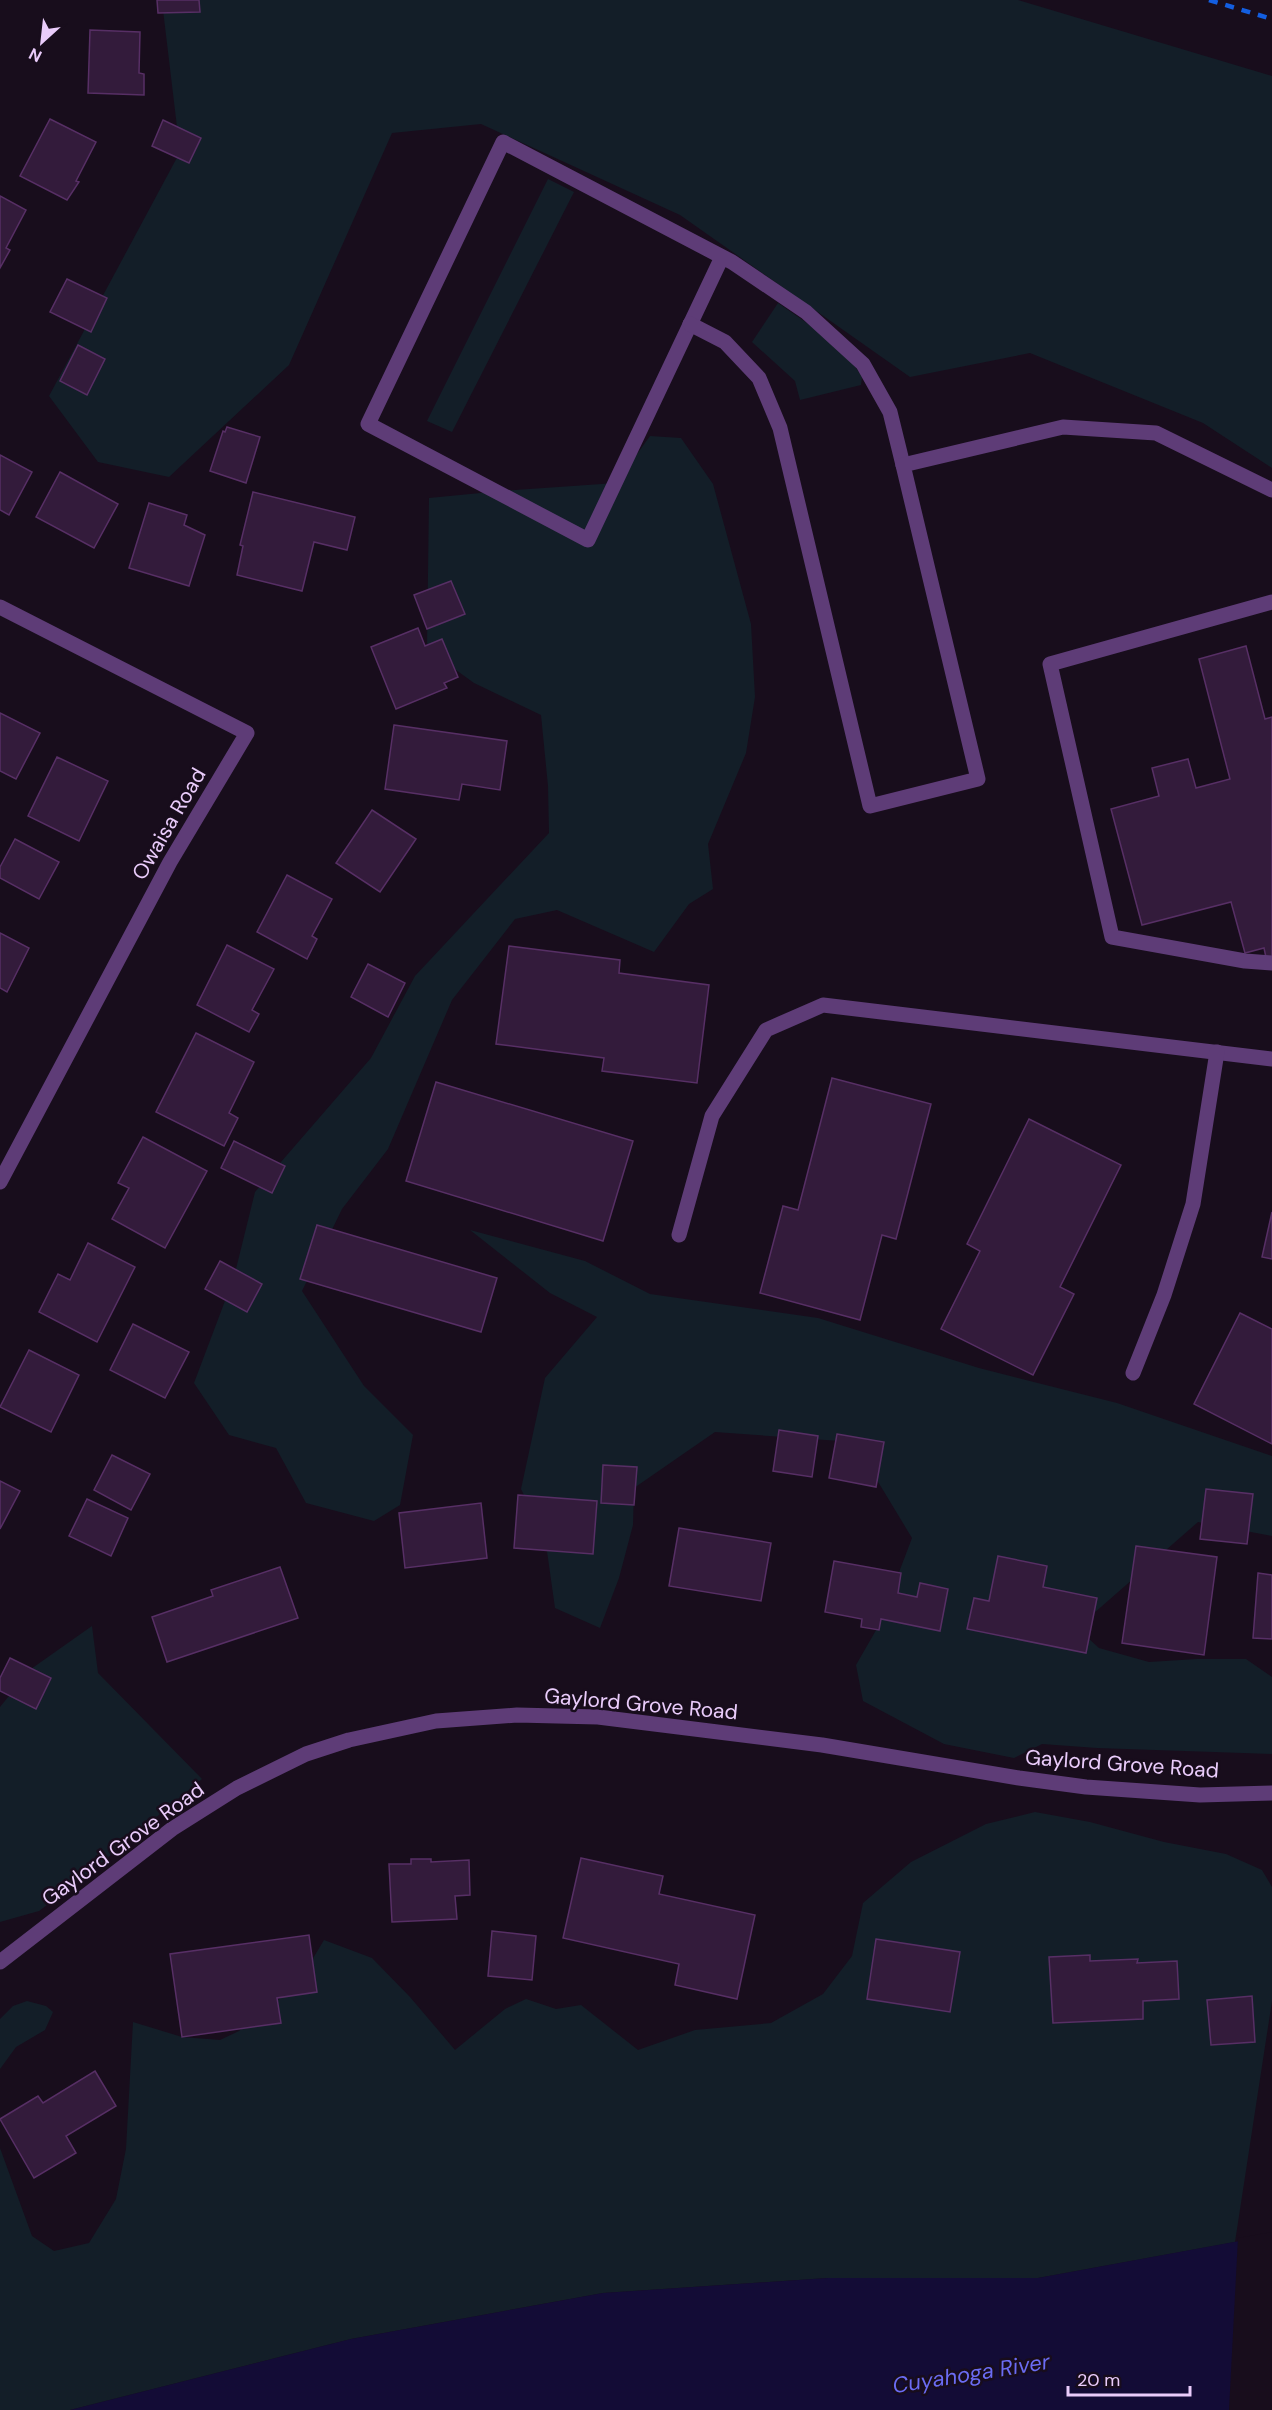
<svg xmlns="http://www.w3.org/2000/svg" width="1272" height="2410" viewBox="0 0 1272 2410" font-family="'DM Sans',sans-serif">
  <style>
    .green { fill: #131e28 }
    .water { fill: #130c36 }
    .pier { fill: #180d1c }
    .building { fill: #331b3b; stroke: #572f65; stroke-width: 1.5 }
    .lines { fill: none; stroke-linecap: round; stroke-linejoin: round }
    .minor { stroke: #5e3c77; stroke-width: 15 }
    .rail { stroke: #135ee0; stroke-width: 4.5; stroke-dasharray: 9 8; stroke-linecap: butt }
    .labels { text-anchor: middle; stroke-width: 5; stroke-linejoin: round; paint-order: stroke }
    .street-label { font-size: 21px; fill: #eaccfb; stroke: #180d1c }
    .water-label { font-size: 22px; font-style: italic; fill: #6b6cf3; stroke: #180d1c }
  </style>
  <rect width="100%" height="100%" fill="#180d1c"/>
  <g class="green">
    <path d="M157 0H1018L1272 76V468L1203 423 1030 353 910 377 680 215 481 124 392 133 289 365 169 477 98 462 49 396 180 152 163 10Z"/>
    <path d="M548 179 574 192 452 432 427 421Z"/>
    <path d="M778 303C807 323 845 347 862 377L861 385 800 400 795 381 752 342Z"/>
    <path d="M650 436 681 438 713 484 751 624 755 697 746 753 708 844 713 889 689 904 654 952 557 910 515 919 452 1000 388 1149 342 1209 302 1291 364 1386 413 1435 400 1505 374 1521 306 1503 276 1448 229 1435 194 1383 234 1277 255 1192 371 1058 415 976 549 833 548 786 541 715 474 683 427 649 429 498 501 491 616 483Z"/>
    <path d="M470 1230 585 1261 650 1294 818 1318 979 1368 1117 1403 1272 1456V1536L1198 1522 1077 1628 1099 1648 1149 1662 1197 1659H1246L1272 1677V1754L1097 1748 1042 1744 1014 1758 944 1744 863 1701 856 1665 879 1625 912 1538 854 1442 715 1432 634 1488 633 1525 619 1578 600 1628 555 1608 545 1537 521 1489 545 1378 597 1317 550 1293Z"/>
    <path d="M92 1626 98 1673 202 1779 88 1874 39 1911 0 1922V1707L31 1669Z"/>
    <path d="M1035 1812 1090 1822 1164 1842 1226 1854 1262 1870 1272 1887V2001L1235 2242 1038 2278H828L603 2293 351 2339 70 2410H0V2148L32 2236 54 2251 89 2243 116 2199 126 2149 133 2022 182 2037 220 2040 239 2031 297 1985 324 1940 372 1958 410 1997 455 2050 505 2009 526 1999 556 2009 581 2005 638 2050 695 2030 771 2023 823 1994 852 1956 863 1903 911 1862 986 1824Z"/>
    <path d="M27 2001 46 2006 53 2012 45 2030 16 2047 0 2069V2019L13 2006Z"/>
  </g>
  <path class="water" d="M1272 2235V2410H70L351 2339 603 2293 828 2278H1038Z"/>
  <path class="pier" d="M1272 2232V2410H1229L1238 2238Z"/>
  <g class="building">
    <path d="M157 0H199L200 12 158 13Z"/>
    <path d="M90 30 140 32 139 73 144 74V95L88 93Z"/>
    <path d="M50 119 96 142 76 181 79 182 67 200 20 176Z"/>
    <path d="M163 120 201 138 189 163 152 146Z"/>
    <path d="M0 196 26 210 6 248 10 250 0 268Z"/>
    <path d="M67 279 107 298 91 332 50 312Z"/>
    <path d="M78 345 105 359 87 395 60 381Z"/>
    <path d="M227 427 260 437 246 483 210 471 223 431 225 432Z"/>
    <path d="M0 455 32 472 9 515 0 510Z"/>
    <path d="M60 472 118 504 94 548 36 517Z"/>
    <path d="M253 492 355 517 347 550 314 542 302 591 237 575 243 546 240 545Z"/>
    <path d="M149 503 187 515 184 525 205 535 189 586 129 568Z"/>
    <path d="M451 581 465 614 427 629 414 595Z"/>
    <path d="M418 628 425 646 442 639 458 677 444 683 447 688 396 709 371 647Z"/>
    <path d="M1246 646 1265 719 1272 717V961L1267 962 1264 948 1245 953 1231 902 1142 925 1111 809 1159 796 1152 768 1188 759 1196 788 1230 779 1199 659Z"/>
    <path d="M0 713 40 733 16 779 0 771Z"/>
    <path d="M394 725 507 741 500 790 462 784 459 800 385 789Z"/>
    <path d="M57 757 108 781 79 841 28 816Z"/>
    <path d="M372 810 416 839 380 892 336 863Z"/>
    <path d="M15 839 59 862 39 899 0 878V867Z"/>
    <path d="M287 875 332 899 312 936 317 939 307 959 257 932Z"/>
    <path d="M0 933 29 948 7 992 0 988Z"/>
    <path d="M227 945 274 969 252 1010 259 1014 249 1032 197 1005Z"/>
    <path d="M509 946 620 960 619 973 709 985 697 1083 602 1071 604 1058 496 1044Z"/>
    <path d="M368 964 405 983 388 1017 351 997Z"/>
    <path d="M196 1033 254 1062 229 1113 238 1118 224 1146 156 1112Z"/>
    <path d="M832 1078 931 1104 896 1239 882 1235 860 1320 760 1293 783 1206 798 1210Z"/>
    <path d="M436 1082 633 1141 603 1241 406 1181Z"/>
    <path d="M1029 1119 1121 1165 1060 1287 1074 1294 1033 1375 941 1329 980 1251 967 1244Z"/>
    <path d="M143 1137 207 1171 165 1248 112 1219 129 1188 118 1183Z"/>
    <path d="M234 1141 285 1166 272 1193 221 1168Z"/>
    <path d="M1272 1212V1259L1262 1257Z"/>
    <path d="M317 1225 497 1278 481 1332 300 1279Z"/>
    <path d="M88 1243 135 1267 97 1342 39 1312 58 1274 70 1280Z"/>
    <path d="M220 1261 262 1284 247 1312 205 1289Z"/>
    <path d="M1240 1313 1272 1329V1444L1194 1404Z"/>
    <path d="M133 1324 189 1352 165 1398 110 1370Z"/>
    <path d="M29 1350 79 1375 51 1432 0 1407Z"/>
    <path d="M779 1430 818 1436 812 1477 773 1471Z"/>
    <path d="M837 1434 884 1442 876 1487 829 1478Z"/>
    <path d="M112 1455 150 1474 131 1510 94 1490Z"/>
    <path d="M603 1465 637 1467 634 1505 601 1503Z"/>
    <path d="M0 1481 20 1491 0 1529Z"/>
    <path d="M1206 1489 1253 1494 1247 1544 1200 1539Z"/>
    <path d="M518 1495 597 1501 593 1554 514 1548Z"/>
    <path d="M87 1499 128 1518 111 1556 69 1536Z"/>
    <path d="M481 1503 487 1558 405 1568 399 1513Z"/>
    <path d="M679 1528 771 1543 761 1601 669 1586Z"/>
    <path d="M1136 1546 1217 1557 1204 1655 1122 1643Z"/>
    <path d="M998 1556 1047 1566 1043 1587 1097 1598 1086 1653 967 1629 974 1598 989 1601Z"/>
    <path d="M834 1561 901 1573 898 1593 917 1597 920 1583 948 1589 940 1631 881 1619 879 1630 861 1627 862 1619 825 1612Z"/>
    <path d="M280 1567 298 1618 167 1662 152 1617 213 1596 211 1590Z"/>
    <path d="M1258 1573 1272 1575V1639L1253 1638Z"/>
    <path d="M10 1658 51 1678 36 1709 0 1691V1678Z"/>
    <path d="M581 1858 663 1876 659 1894 755 1915 737 1999 675 1985 679 1964 563 1938Z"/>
    <path d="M411 1859H431V1862L469 1860 470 1895 455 1896 457 1919 392 1922 389 1864H411Z"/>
    <path d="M492 1931 536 1936 532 1980 488 1976Z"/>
    <path d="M309 1935 317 1992 277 1998 281 2023 182 2037 170 1954Z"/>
    <path d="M876 1939 960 1952 950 2012 867 1999Z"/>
    <path d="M1090 1955V1961L1138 1959 1137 1963 1177 1961 1179 1999 1143 2001V2019L1053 2023 1049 1957Z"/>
    <path d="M1252 1996 1255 2042 1211 2045 1207 2000Z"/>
    <path d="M95 2071 116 2106 66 2136 76 2153 34 2178 0 2119 38 2096 43 2103Z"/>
  </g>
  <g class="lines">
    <g class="minor">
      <path d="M722 257 588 540 368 424 503 142 732 262 806 312 863 364 890 412 903 465"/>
      <path d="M690 324 725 342 759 378 780 428 870 806 978 779 903 465 1063 427 1156 433 1272 490"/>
      <path d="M1272 602 1050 664 1112 937 1245 961 1272 963"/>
      <path d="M0 607 247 733 170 862 0 1182"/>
      <path d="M679 1235 712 1116 766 1030 823 1005 1272 1059"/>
      <path d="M1133 1373 1164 1295 1193 1204 1217 1052"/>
      <path d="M0 1962 172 1829 237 1788 306 1754 349 1740 436 1721 517 1715 598 1717 822 1745 1019 1778 1086 1787 1200 1795 1272 1793"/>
    </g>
    <path class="rail" d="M1209 0 1272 19"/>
  </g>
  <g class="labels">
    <g class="street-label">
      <text transform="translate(169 824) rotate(-60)" y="7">Owaisa Road</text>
      <text transform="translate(641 1704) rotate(5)" y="7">Gaylord Grove Road</text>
      <text transform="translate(1122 1764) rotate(4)" y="7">Gaylord Grove Road</text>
      <text transform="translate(123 1844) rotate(-36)" y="7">Gaylord Grove Road</text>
    </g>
    <g class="water-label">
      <text transform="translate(971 2373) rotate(-9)" y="8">Cuyahoga River</text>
    </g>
  </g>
  <g transform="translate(42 42) rotate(207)" stroke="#180d1c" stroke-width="4.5" paint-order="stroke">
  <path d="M0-4.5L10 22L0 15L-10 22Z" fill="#eaccfb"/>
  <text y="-9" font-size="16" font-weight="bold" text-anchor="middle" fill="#eaccfb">N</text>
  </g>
  <path d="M1068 2386v9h122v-9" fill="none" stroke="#eaccfb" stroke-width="3"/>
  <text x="1077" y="2386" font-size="18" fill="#eaccfb" stroke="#180d1c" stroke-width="4.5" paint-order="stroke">20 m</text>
</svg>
